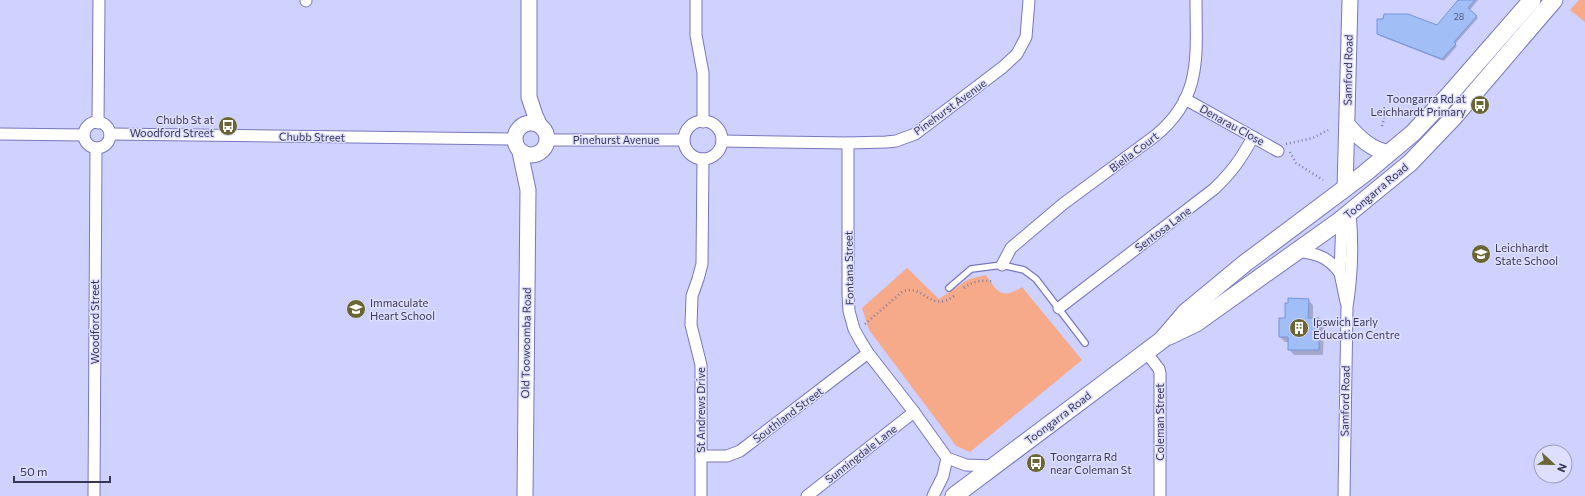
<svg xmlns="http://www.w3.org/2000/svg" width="1585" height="496" viewBox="0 0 1585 496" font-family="Commissioner,sans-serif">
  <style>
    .green { fill: #f6aa8a }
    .shadow { fill: #0003 }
    .building { fill: #a1bef6; stroke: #7596d8 }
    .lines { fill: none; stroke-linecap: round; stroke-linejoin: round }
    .lane-casing { stroke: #7977bd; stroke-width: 8 }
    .street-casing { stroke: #7977bd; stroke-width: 13 }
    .secondary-casing { stroke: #7977bd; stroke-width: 17 }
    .primary-casing { stroke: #7977bd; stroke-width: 19 }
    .path { stroke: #7d7ea3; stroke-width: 2.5; stroke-dasharray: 1 3; stroke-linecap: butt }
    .lane { stroke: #fff; stroke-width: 5.5 }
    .street { stroke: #fff; stroke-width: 11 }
    .secondary { stroke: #fff; stroke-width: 15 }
    .primary { stroke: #fff; stroke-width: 17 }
    .labels { text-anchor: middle; stroke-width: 3; stroke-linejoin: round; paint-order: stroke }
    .number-label { font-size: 9px; fill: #52597e }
    .street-label { font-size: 11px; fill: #383756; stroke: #dedffe }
    .poi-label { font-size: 11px; fill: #383756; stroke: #dedffe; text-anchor: start }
  </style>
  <rect width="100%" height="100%" fill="#cfd1fe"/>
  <g class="green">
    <path d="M1579 0H1585V22L1570 10Z"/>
    <path d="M907 268 939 299 969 279 986 275C997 292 1002 300 1022 287L1082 360 970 452 956 446 869 330 862 308Z"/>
  </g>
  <g class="shadow">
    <path d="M1459 0H1478L1470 10 1478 18 1455 44 1457 46 1444 61 1380 36 1378 34 1437 26Z"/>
    <path d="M1308 300 1313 305V319H1319L1324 324 1323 355H1294L1289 349V342H1285L1280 337 1286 319Z"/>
  </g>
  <g class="building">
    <path d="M1458 0H1475L1468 8 1477 16 1454 42 1456 44 1442 59 1377 34V19H1383L1384 14H1408L1437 25Z"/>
    <path d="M1288 298 1309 299 1308 318H1319V350H1288V337H1279V318H1285V303H1288Z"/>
  </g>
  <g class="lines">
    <g class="lane-casing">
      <path id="lane" d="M949 288 971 269 1002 265 1024 270 1036 279 1085 343"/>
    </g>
    <g class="street-casing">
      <g id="street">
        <path d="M696 0V35L703 73V122"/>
        <path d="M306 1V0"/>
        <path d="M1185 99 1278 151"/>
        <circle cx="703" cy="140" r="19"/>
        <circle cx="97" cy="135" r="13"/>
        <path d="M98 123 99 0"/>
        <path d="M0 134 84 135"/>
        <path d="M110 134 515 139"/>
        <path d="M548 140H684"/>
        <path d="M722 141 848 143 886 142 896 141 915 134 1003 67 1017 54 1026 37 1029 0"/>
        <path d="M848 143V295L849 311 854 329 860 340 868 353 914 412 947 458 966 465 993 466"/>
        <path d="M1342 220 1340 273 1346 302"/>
        <path d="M1298 251C1318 254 1328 257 1340 273"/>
        <path d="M1002 265 1011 248 1063 204 1155 136C1203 97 1196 55 1196 0"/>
        <path d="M1059 308 1214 189C1232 172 1241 159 1253 137"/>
        <path d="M1146 352 1159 369 1160 373V496"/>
        <path d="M701 456H727L740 451 868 353"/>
        <path d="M94 496 96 148"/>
        <path d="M701 496V365L691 325 692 296 698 279 702 264 703 159"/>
        <path d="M807 496 914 412"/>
        <path d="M933 496 943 476 947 458"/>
        <path d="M1344 496 1347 307C1352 276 1353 244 1350 213"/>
      </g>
    </g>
    <g class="secondary-casing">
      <g id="secondary">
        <path d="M529 0V97L535 115 540 126"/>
        <circle cx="531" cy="139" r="16"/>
        <path d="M1347 124C1359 138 1371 150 1390 153"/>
        <path d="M520 152 528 190 525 496"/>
        <path d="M1345 189 1350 0"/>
      </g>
    </g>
    <g class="primary-casing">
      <g id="primary">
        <path d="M1169 336 1196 323 1338 222 1410 163 1453 118 1554 0"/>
        <path d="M954 496 1162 340 1186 312 1244 264 1364 174 1413 133 1449 95 1532 0"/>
      </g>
    </g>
    <g class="path">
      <path d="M1382 126 1386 111"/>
      <path d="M1286 144 1313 138 1328 130"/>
      <path d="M1290 152 1296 163 1323 180"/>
      <path d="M964 288C974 281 982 279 994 282"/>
      <path d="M865 324 902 292C923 282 930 314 954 296"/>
    </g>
    <use href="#lane" class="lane"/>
    <use href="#street" class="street"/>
    <use href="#secondary" class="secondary"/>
    <use href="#primary" class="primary"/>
  </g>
  <defs>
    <g id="bus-disc" transform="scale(1)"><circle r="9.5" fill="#6a6532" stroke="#dedffe"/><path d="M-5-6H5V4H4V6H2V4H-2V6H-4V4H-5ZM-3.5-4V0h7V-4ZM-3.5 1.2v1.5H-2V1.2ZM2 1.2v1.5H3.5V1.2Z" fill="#fff"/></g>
    <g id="school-disc" transform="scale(1)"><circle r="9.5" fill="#6a6532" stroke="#dedffe"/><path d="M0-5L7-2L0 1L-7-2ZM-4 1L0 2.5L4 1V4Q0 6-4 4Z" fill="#fff"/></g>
    <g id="building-disc" transform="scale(1)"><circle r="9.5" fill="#6a6532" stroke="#dedffe"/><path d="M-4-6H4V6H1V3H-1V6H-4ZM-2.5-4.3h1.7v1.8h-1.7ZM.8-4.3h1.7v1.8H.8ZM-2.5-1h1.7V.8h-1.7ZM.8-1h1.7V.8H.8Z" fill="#fff"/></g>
  </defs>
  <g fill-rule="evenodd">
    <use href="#bus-disc" x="1480" y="105"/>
    <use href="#bus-disc" x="228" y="126"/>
    <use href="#school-disc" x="1481" y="254"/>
    <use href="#school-disc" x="356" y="309"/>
    <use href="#building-disc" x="1299" y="328"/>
    <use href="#bus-disc" x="1036" y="463"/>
  </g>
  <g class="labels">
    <g class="number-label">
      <text x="1459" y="20">28</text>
    </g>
    <g class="street-label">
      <text transform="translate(1348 70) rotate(-89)" y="4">Samford Road</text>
      <text transform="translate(950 107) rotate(-36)" y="4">Pinehurst Avenue</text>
      <text transform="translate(1232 125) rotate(29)" y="4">Denarau Close</text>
      <text transform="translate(312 137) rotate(1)" y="4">Chubb Street</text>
      <text x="616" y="144">Pinehurst Avenue</text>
      <text transform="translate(1134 152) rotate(-37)" y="4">Biella Court</text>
      <text transform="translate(1376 191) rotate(-40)" y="4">Toongarra Road</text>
      <text transform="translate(1163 229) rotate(-37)" y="4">Sentosa Lane</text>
      <text transform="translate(849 268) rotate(-91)" y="4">Fontana Street</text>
      <text transform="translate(95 322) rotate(-90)" y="4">Woodford Street</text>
      <text transform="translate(526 343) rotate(-89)" y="4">Old Toowoomba Road</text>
      <text transform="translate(1345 401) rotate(-89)" y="4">Samford Road</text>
      <text transform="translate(701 410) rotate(-90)" y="4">St Andrews Drive</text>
      <text transform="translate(788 415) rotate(-37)" y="4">Southland Street</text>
      <text transform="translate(1058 418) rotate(-37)" y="4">Toongarra Road</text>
      <text transform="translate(1160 422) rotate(-90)" y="4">Coleman Street</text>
      <text transform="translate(861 454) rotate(-38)" y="4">Sunningdale Lane</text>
    </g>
    <g class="poi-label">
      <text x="1466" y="103" text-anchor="end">Toongarra Rd at<tspan x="1466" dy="13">Leichhardt Primary</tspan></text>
      <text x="214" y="124" text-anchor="end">Chubb St at<tspan x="214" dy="13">Woodford Street</tspan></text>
      <text x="1495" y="252">Leichhardt<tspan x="1495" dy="13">State School</tspan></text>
      <text x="370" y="307">Immaculate<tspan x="370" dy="13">Heart School</tspan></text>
      <text x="1313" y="326">Ipswich Early<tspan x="1313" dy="13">Education Centre</tspan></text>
      <text x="1050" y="461">Toongarra Rd<tspan x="1050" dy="13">near Coleman St</tspan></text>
    </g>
  </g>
  <g transform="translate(1553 464) rotate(112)"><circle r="19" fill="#dedffe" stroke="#9c9cbb"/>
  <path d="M0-3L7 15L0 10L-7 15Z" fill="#6a6532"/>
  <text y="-6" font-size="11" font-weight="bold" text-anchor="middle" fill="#383756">N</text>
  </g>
  <path d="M14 476v6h96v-6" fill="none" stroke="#383756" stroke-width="2"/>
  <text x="20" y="476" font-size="12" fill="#383756" stroke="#dedffe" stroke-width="3" paint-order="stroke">50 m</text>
</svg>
